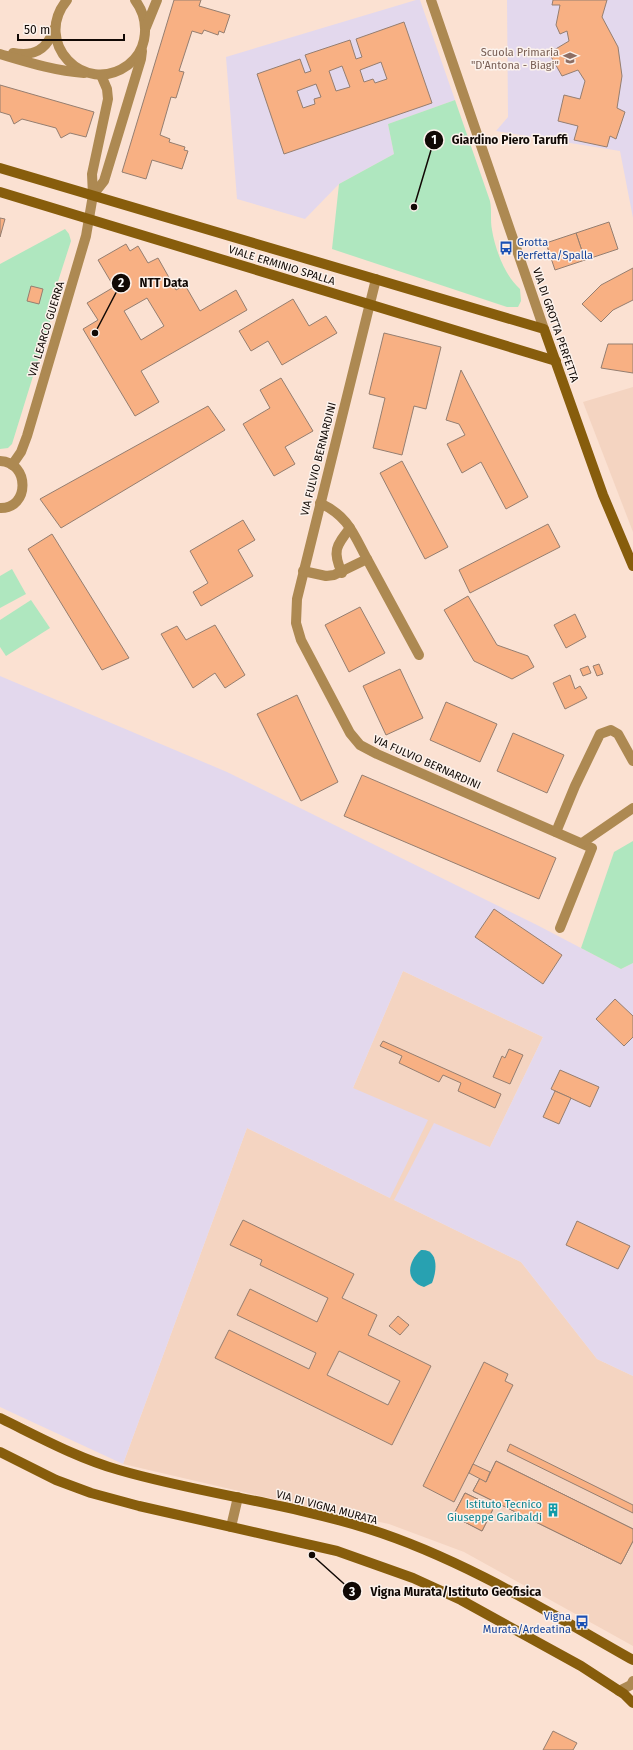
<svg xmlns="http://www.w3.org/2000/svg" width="633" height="1750" viewBox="0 0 633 1750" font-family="'Fira Sans',sans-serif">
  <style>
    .built { fill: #f4d4c1 }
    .education { fill: #e3d8ed }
    .green { fill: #afe7bf }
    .water { fill: #28a1b1 }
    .building { fill: #f8b083; stroke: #957e70; fill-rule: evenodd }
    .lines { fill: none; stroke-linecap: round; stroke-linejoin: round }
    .minor { stroke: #ad8952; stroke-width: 10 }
    .tertiary { stroke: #ad8952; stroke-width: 10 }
    .secondary { stroke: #875d0c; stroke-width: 10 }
    .labels { text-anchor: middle; stroke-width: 3; stroke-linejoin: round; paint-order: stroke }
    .education-label { font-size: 11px; fill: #785e54; stroke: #fcf2ec; text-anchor: end }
    .transit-label { font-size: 11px; fill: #164399; stroke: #fcf2ec; text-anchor: start }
    .street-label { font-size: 11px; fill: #110905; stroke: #fcf2ec }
    .culture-label { font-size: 11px; fill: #0d838f; stroke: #fcf2ec; text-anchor: end }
    .leader { fill: none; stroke: #110905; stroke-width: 1.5 }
    .callout-dot { fill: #110905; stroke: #fcf2ec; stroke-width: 1.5 }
    .mark-label { font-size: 12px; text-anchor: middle; font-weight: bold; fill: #fff }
    .callout-label { font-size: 12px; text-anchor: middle; font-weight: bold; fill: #110905; stroke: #fcf2ec; stroke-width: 3; stroke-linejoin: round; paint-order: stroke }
  </style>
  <rect width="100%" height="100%" fill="#fbe1d2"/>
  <g class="built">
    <path d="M633 387V532L583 402Z"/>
    <path d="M403 971 543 1037 490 1147 394 1200 521 1262 597 1359 633 1376V1646L464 1552 389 1524 295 1504 123 1464 247 1128 390 1198 353 1088Z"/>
  </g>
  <g class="education">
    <path d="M416 0H420L455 100 388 124 394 154 339 184 305 219 237 199 226 57Z"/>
    <path d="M507 0H633V218L620 151 496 131 508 117Z"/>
    <path d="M0 676 227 772 537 925 621 969 633 963V1376L597 1359 521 1262 394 1200 434 1123 490 1147 543 1037 403 971 353 1088 428 1120 390 1198 247 1128 123 1464 0 1407Z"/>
  </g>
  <g class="green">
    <path d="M455 100 490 201C492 211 490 220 492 230 495 249 505 276 520 289L521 301 518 307H507L332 249 339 184 394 154 388 124Z"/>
    <path d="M65 229 69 234 71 241 52 300 56 302 12 444 8 448 0 449V264Z"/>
    <path d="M12 569 26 594 0 608V576Z"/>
    <path d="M31 600 50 628 6 656 0 647V620Z"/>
    <path d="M633 841V963L621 969 581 948 614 852Z"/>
  </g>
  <path class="water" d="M421 1250C439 1249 437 1271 432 1283L424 1287C405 1281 407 1262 421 1250Z"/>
  <g class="building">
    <path d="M174 0H201L199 6 230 15 224 33 219 31 218 35 204 30 202 34 192 31 179 71 184 72 176 98 171 97 160 135 170 139 169 142 185 147 184 150 188 151 182 169 152 160 146 179 122 172Z"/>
    <path d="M553 0H607L602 17 618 47 622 76 617 108 625 112 616 139 610 136 607 147 574 140 578 126 558 121 564 95 580 99 585 81 578 70 562 76 549 53 569 41 567 31 560 34 556 25 560 5H552Z"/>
    <path d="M404 22 432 103 284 154 257 74 300 59 305 73 311 71 305 55 350 40 356 59 362 57 356 39ZM381 62 387 79 375 83 373 79 364 82 360 70ZM342 66 350 87 336 91 329 71ZM316 84 321 97 314 99 315 104 303 108 297 91Z"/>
    <path d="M0 85 94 112 86 137 70 133 61 138 56 128 22 119 14 124 10 115 0 112Z"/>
    <path d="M0 218 5 219 0 237Z"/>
    <path d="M609 222 618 249 585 260 576 233Z"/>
    <path d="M576 233 585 260 555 270 546 243Z"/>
    <path d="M126 244 130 251 138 246 148 263 158 258 176 290 185 285 200 311 236 290 247 310 141 371 159 402 135 416 83 329 98 320 87 303 114 287 98 260ZM147 298 164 326 141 340 124 311Z"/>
    <path d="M633 268V300L613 310 601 322 582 304 601 285Z"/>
    <path d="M31 286 43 289 39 304 27 301Z"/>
    <path d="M293 299 309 326 326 316 337 333 282 365 268 341 251 351 239 331Z"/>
    <path d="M384 333 441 347 426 409 414 406 402 455 373 448 385 398 369 394Z"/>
    <path d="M608 344H633V373L601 368Z"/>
    <path d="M461 370 528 497 506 509 481 462 462 473 447 444 465 435 459 424 446 420Z"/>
    <path d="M281 378 313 431 285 447 295 464 274 476 243 424 270 408 260 390Z"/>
    <path d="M208 406 225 430 61 528 40 499Z"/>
    <path d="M402 461 448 547 425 559 380 473Z"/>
    <path d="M243 520 255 540 238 550 253 576 201 606 193 592 208 583 190 551Z"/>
    <path d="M548 524 560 547 470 593 459 570Z"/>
    <path d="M52 534 129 658 102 670 28 549Z"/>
    <path d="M468 596 497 645 528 656 534 667 512 679 474 661 444 610Z"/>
    <path d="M360 607 385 653 349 672 325 625Z"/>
    <path d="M575 614 586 637 566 648 554 625Z"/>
    <path d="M215 625 245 675 225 688 215 673 193 688 161 634 177 626 186 640Z"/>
    <path d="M599 664 603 674 597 676 593 666Z"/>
    <path d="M588 666 591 673 583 676 580 669Z"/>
    <path d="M400 669 423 718 386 735 363 686Z"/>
    <path d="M570 675 575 689 580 686 587 698 565 709 553 683Z"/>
    <path d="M297 695 338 782 301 801 257 714Z"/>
    <path d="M446 702 497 724 480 762 430 740Z"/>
    <path d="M513 733 564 755 547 793 497 771Z"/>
    <path d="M362 775 556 858 539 899 344 816Z"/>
    <path d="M494 909 562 955 543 984 475 937Z"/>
    <path d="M615 999 633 1016V1037L624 1046 596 1019Z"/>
    <path d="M383 1041 501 1094 495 1108 458 1091 461 1083 443 1075 439 1082 399 1063 402 1056 380 1046Z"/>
    <path d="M509 1049 523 1055 510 1084 493 1077 502 1056 505 1058Z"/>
    <path d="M560 1070 599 1087 590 1107 551 1089Z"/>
    <path d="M555 1091 571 1098 559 1124 543 1117Z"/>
    <path d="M243 1220 354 1274 342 1298 377 1315 368 1335 431 1366 392 1445 215 1358 229 1330 309 1369 316 1353 237 1315 250 1289 317 1322 328 1298 260 1265 262 1260 230 1245ZM339 1351 400 1381 388 1405 327 1375Z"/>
    <path d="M577 1221 630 1246 618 1269 566 1245Z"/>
    <path d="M398 1316 409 1325 400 1335 389 1326Z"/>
    <path d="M484 1362 508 1374 505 1381 513 1385 454 1502 423 1486Z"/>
    <path d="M510 1444 633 1505V1513L507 1451Z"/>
    <path d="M496 1461 633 1529V1541L621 1564 473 1491 480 1478 486 1482Z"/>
    <path d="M496 1461 633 1529V1541L621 1564 473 1491 480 1478 486 1482Z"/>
    <path d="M473 1464 490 1472 486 1482 469 1473Z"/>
    <path d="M465 1493 494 1507 482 1531 453 1516Z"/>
    <path d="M465 1493 494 1507 482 1531 453 1516Z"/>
    <path d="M553 1731 577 1743 573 1750H543Z"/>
  </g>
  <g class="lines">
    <g class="minor">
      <path d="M67 0C32 42 84 97 128 65 136 59 142 50 144 40 147 25 144 12 135 0"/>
      <path d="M146 27 157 0"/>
      <path d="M13 53C34 57 47 50 54 29"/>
      <path d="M0 54C27 62 55 71 84 73"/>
      <path d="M93 195 104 181 141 59 142 51"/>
      <path d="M376 279 297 599 296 623 301 640 350 733 360 745 377 754 592 848 560 928"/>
      <path d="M0 461C30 462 30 509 0 508"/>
      <path d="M12 465 21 452 27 436 86 236 93 195 92 174 108 99 107 89 101 75"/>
      <path d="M367 559 419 655"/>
      <path d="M303 571 326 576 334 575 367 559C353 533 348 516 320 503"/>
      <path d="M342 573C332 551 336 546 350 528"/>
      <path d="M556 832 575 786 600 734 611 730 618 734 633 761"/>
      <path d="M582 843 633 808"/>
      <path d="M231 1527 238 1497"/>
      <path d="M619 1691 631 1685 633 1681"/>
    </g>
    <path class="tertiary" d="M431 0 544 329"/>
    <g class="secondary">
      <path d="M0 168 544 329 603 495 633 566"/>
      <path d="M0 192 556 361"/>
      <path d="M0 1418C39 1437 77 1458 119 1470 201 1494 288 1503 369 1529 463 1559 548 1612 633 1660"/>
      <path d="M0 1452 56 1480 91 1493 139 1506 337 1551 413 1578 461 1600 581 1666 624 1694 633 1703"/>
    </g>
  </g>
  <defs>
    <g id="school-bare" transform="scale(1.08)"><path d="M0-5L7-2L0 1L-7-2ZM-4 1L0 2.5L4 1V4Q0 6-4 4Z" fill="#8d6e63" stroke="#fcf2ec" stroke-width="2.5" paint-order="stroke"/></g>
    <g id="bus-bare" transform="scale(1.08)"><path d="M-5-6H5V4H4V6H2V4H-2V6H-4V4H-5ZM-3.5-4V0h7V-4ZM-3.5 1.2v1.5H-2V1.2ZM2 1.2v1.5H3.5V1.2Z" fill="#1a4fb4" stroke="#fcf2ec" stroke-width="2.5" paint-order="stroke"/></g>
    <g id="building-bare" transform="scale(1.08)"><path d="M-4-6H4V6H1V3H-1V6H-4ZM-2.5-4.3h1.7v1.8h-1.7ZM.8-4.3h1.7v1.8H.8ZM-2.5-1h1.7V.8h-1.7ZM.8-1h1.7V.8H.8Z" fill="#0f9aa8" stroke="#fcf2ec" stroke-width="2.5" paint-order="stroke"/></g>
  </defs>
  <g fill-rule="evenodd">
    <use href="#school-bare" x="570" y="58"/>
    <use href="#bus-bare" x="506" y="248"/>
    <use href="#building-bare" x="553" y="1510"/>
    <use href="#bus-bare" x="582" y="1622"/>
  </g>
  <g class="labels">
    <g class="education-label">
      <text x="559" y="56">Scuola Primaria<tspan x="559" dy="13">"D'Antona - Biagi"</tspan></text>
    </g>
    <g class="transit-label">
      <text x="517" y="246">Grotta<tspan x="517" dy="13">Perfetta/Spalla</tspan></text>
      <text x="571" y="1620" text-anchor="end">Vigna<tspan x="571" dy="13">Murata/Ardeatina</tspan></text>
    </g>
    <g class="street-label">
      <text transform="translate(282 265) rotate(17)" y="4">VIALE ERMINIO SPALLA</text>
      <text transform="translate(556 325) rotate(71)" y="4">VIA DI GROTTA PERFETTA</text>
      <text transform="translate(46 329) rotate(-73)" y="4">VIA LEARCO GUERRA</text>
      <text transform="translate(318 459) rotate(-76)" y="4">VIA FULVIO BERNARDINI</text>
      <text transform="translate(427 762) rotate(24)" y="4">VIA FULVIO BERNARDINI</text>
      <text transform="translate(327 1507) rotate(15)" y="4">VIA DI VIGNA MURATA</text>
    </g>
    <g class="culture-label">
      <text x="542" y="1508">Istituto Tecnico<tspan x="542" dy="13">Giuseppe Garibaldi</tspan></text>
    </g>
  </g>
  <path class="leader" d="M414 207L434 140M95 333L121 283M312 1555L352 1591"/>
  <g class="callout-dot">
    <circle cx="414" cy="207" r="4"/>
    <circle cx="95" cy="333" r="4"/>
    <circle cx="312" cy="1555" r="4"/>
    <circle cx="434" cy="140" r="10"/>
    <circle cx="121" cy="283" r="10"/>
    <circle cx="352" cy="1591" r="10"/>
  </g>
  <g class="mark-label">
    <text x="434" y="144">1</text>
    <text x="121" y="287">2</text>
    <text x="352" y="1596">3</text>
  </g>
  <g class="callout-label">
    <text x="510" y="144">Giardino Piero Taruffi</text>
    <text x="164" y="287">NTT Data</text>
    <text x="456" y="1596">Vigna Murata/Istituto Geofisica</text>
  </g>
  <path d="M18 34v6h106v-6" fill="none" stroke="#110905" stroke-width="2"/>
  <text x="24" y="34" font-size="12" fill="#110905" stroke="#fcf2ec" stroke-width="3" paint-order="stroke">50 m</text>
</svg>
